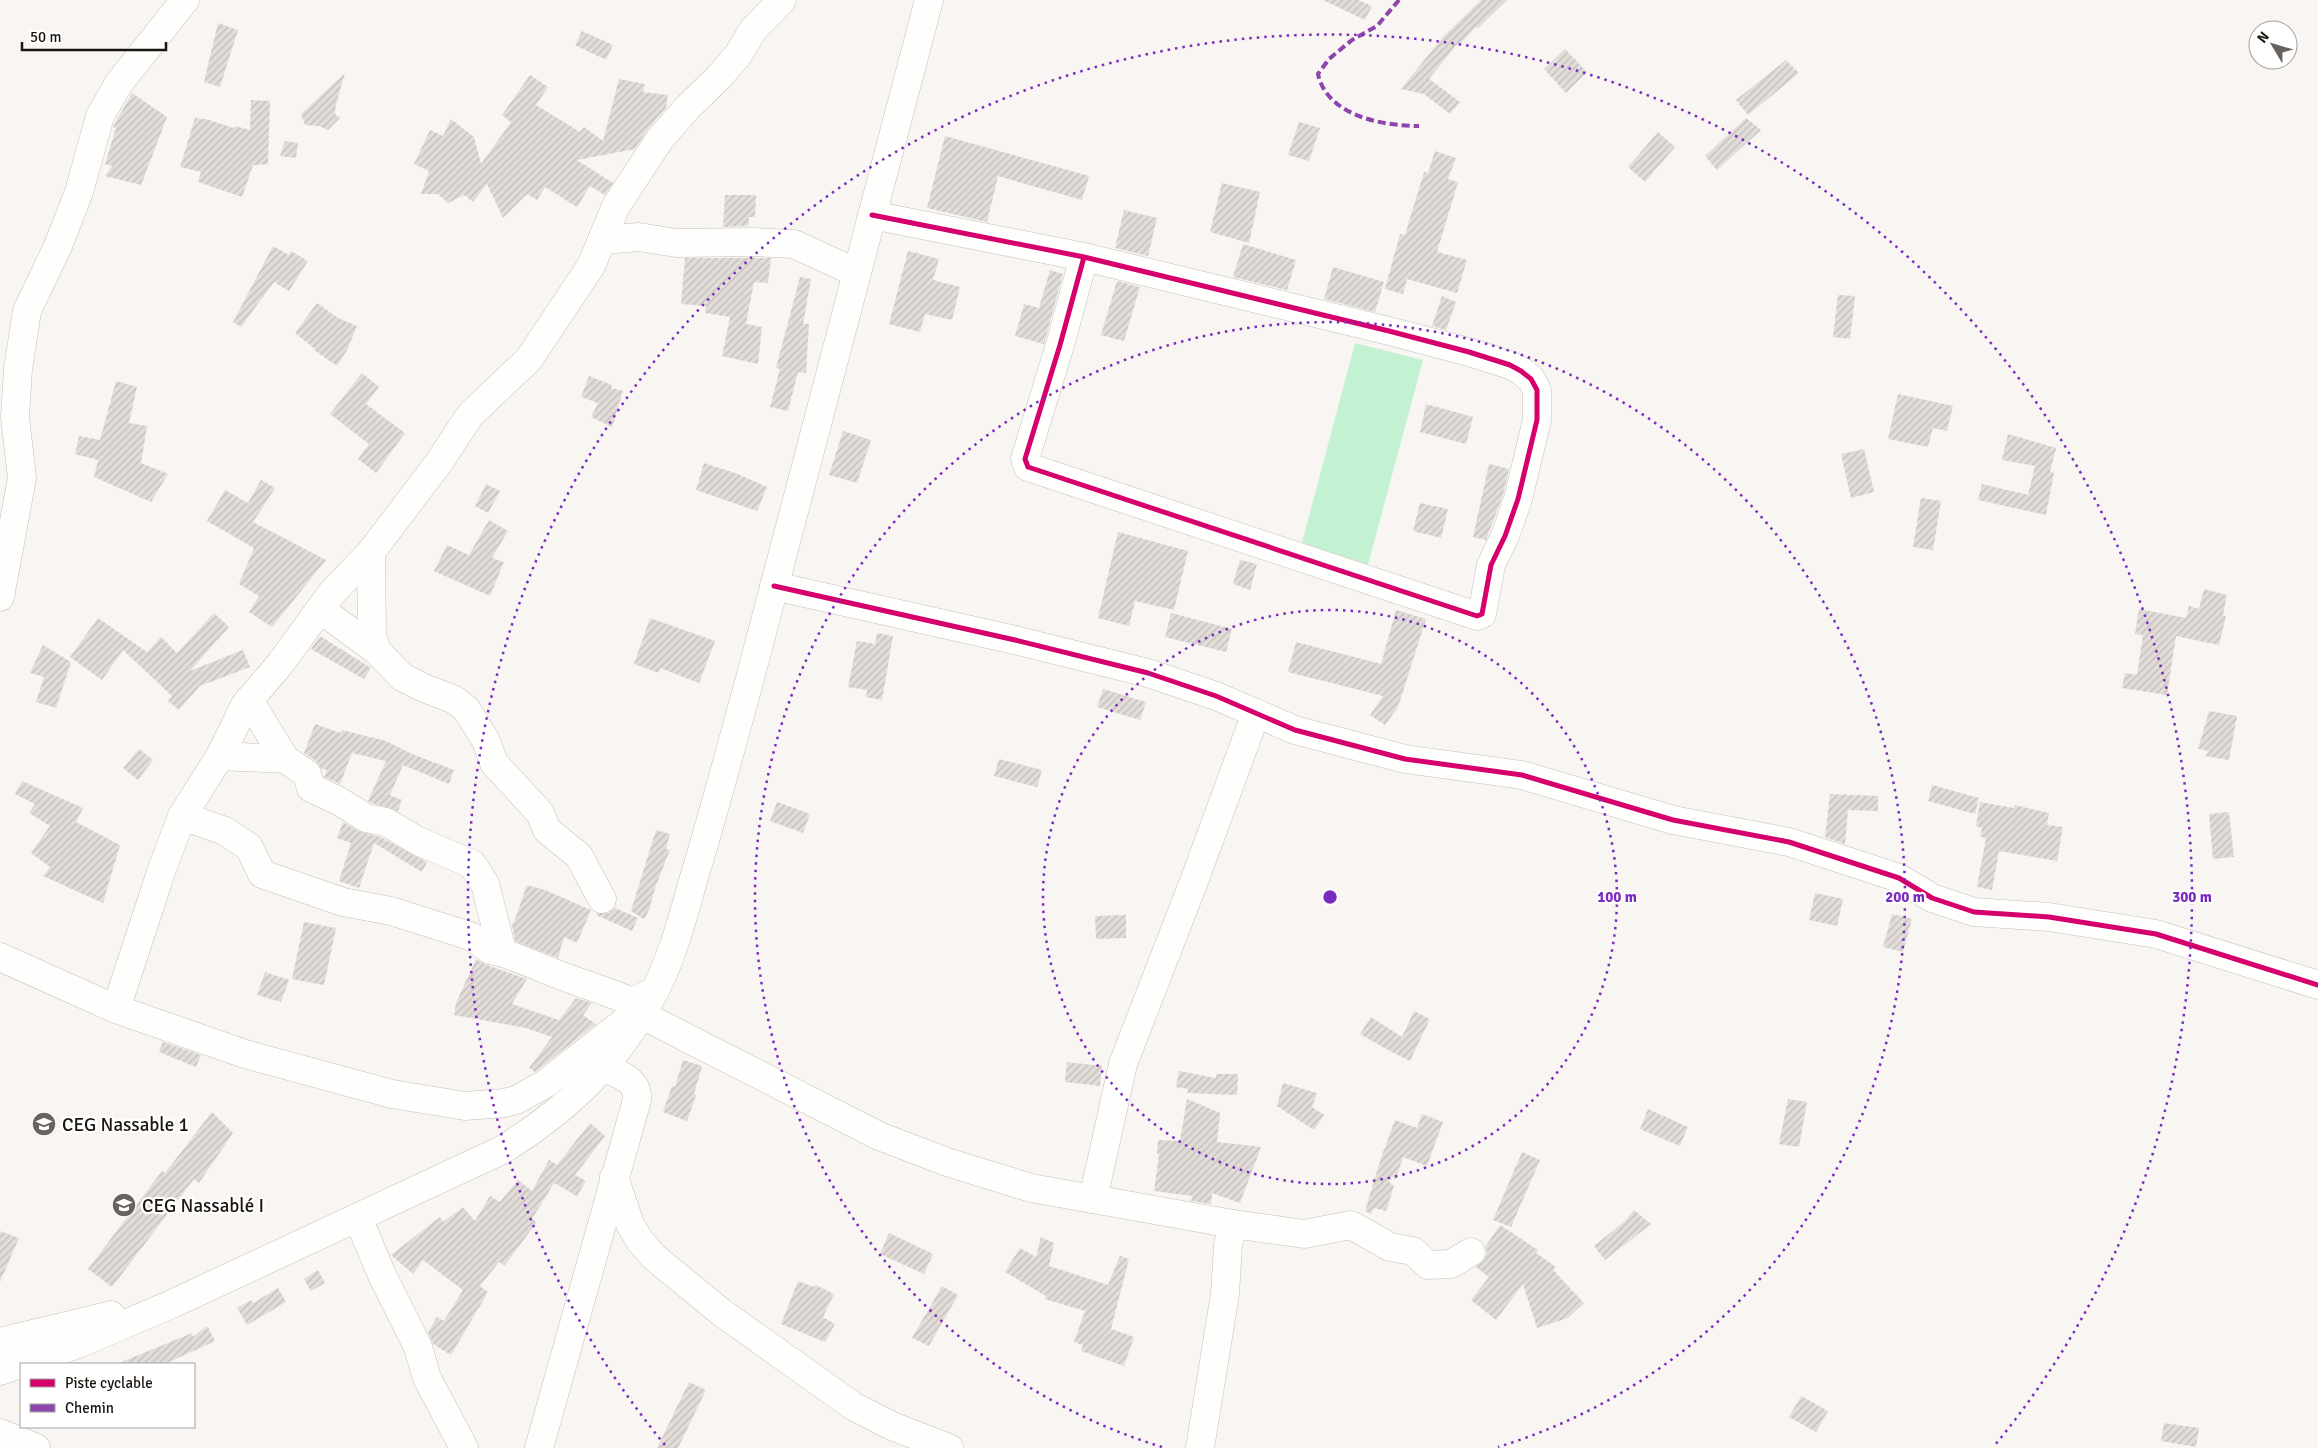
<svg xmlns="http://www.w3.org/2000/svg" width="2318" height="1448" viewBox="0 0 2318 1448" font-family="Signika,sans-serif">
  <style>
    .garden { fill: #c3f2d2 }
    .building { fill: url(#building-hatch) }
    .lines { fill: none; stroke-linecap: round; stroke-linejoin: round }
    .minor-casing { stroke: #c4c0bc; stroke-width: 29 }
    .major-casing { stroke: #c4c0bc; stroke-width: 29 }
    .minor { stroke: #fefefd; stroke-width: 28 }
    .major { stroke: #fefefd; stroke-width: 28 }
    .quiet { stroke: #8e44ad; stroke-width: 4; stroke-dasharray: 8 4; stroke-linecap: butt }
    .cycleway-casing { stroke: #fff; stroke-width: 8 }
    .cycleway { stroke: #d6006c; stroke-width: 5 }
    .ring { fill: none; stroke: #7b2cbf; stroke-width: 2.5; stroke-dasharray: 2.5 5 }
    .labels { text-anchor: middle; stroke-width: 4.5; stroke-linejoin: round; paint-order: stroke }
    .poi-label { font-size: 19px; fill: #1b150f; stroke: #fff; text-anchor: start }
    .centre { fill: #7b2cbf; stroke: #fff; stroke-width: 2.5 }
    .ring-label { font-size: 15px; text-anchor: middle; font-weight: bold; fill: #7b2cbf; stroke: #fff; stroke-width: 4.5; stroke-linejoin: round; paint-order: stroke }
  </style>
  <defs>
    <pattern id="building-hatch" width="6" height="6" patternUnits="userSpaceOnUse" patternTransform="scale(1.25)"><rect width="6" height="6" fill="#e2ddd9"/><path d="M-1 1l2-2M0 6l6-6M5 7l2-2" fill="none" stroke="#c1bdb9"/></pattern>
  </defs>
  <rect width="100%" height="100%" fill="#f8f5f2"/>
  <path class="garden" d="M1355 343 1423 360 1366 572 1300 550Z"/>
  <g class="building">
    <path d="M1323 0H1358L1372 6 1365 20Z"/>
    <path d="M1481 0H1507L1478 28 1476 27 1458 46 1457 44 1429 79 1460 102 1450 114 1424 94 1401 89 1443 37Z"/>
    <path d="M218 23 238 30 220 87 204 82Z"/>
    <path d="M582 31 613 45 606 60 575 45Z"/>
    <path d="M1565 49 1587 72 1566 93 1544 69Z"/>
    <path d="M1786 60 1799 73 1748 115 1736 100Z"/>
    <path d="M345 73 336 104 335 114 340 118 328 130 319 126 305 125 301 114Z"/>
    <path d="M530 75 548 87 536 105 580 132 584 127 603 141 619 79 645 84 643 92 668 95 666 108 648 129 635 149 577 160 613 183 605 195 590 186 577 207 545 187 537 200 527 194 503 218 487 184 473 202 464 195 448 203 438 194H421L429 171 414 164 430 130 443 136 451 119 474 137 481 164 511 122 502 115Z"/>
    <path d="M132 93 167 117 141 185 105 176 112 166 105 164 116 128 113 127 114 125Z"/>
    <path d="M251 100 270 101 268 164 253 165 242 197 198 182 201 172 180 167 195 118 205 119 234 128 235 126 250 130Z"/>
    <path d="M1746 118 1761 130 1717 170 1705 156Z"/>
    <path d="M1299 122 1320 128 1309 161 1288 155Z"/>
    <path d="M1658 132 1675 147 1645 182 1628 167Z"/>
    <path d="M945 136 1089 176 1082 200 998 176 987 222 927 208Z"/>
    <path d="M285 141 298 143 296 158 280 156Z"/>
    <path d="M1435 151 1456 158 1448 179 1458 182 1437 252 1467 260 1457 293 1407 279 1403 294 1385 289 1400 234 1405 235 1424 172 1428 173Z"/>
    <path d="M1222 183 1260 192 1249 243 1210 232Z"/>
    <path d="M725 195H756L755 217H749L748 226 723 227Z"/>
    <path d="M1124 210 1157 218 1148 256 1115 248Z"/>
    <path d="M1243 244 1296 260 1287 290 1233 277Z"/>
    <path d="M273 246 289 255 291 251 308 261 289 291 274 282 241 327 233 322Z"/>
    <path d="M908 251 939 259 933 280 960 287 952 320 925 314 920 332 889 324Z"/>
    <path d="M685 258H771L768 283 754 282 746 324 762 327 758 364 722 356 730 317 705 313 706 306 681 304Z"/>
    <path d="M1333 267 1384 282 1375 312 1324 299Z"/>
    <path d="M1050 270 1063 274 1044 344 1015 336 1024 304 1039 308Z"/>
    <path d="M800 277 811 279 803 324H809L806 373 798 372 788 411 770 407 780 369 776 368Z"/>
    <path d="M1117 281 1140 287 1124 341 1101 335Z"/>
    <path d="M1838 295 1855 296 1850 339 1833 337Z"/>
    <path d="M1442 296 1456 302 1446 330 1432 326Z"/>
    <path d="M317 303 338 318 357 326 347 350 337 366 314 350 315 349 295 333Z"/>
    <path d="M362 373 379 387 366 404 405 433 376 473 358 459 369 444 330 414Z"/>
    <path d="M589 376 612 385 611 388 623 391 612 427 591 417 598 403 581 397Z"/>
    <path d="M116 381 137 387 129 423 147 426 141 463 168 474 151 502 94 477 98 460 75 454 79 436 100 440Z"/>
    <path d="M1898 394 1953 406 1947 431 1933 428 1928 447 1888 439Z"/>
    <path d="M1426 404 1473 417 1466 444 1420 432Z"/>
    <path d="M843 431 871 440 857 483 829 475Z"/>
    <path d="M2008 434 2056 448 2050 472 2054 473 2046 515 1978 500 1982 484 2028 495 2035 466 2002 460Z"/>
    <path d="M1864 449 1874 492 1851 498 1841 454Z"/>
    <path d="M704 463 738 474 767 487 757 511 696 490Z"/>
    <path d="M1489 464 1509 469 1503 495 1486 540 1473 537Z"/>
    <path d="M261 480 275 488 253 522 326 560 272 627 249 612 259 596 239 584 254 548 207 521 225 490 248 503Z"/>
    <path d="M486 484 500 491 488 513 475 506Z"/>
    <path d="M1921 498 1941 501 1933 550 1913 547Z"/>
    <path d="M1420 503 1448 509 1441 538 1413 531Z"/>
    <path d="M489 520 508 531 492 558 504 562 490 596 434 571 447 545 469 555Z"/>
    <path d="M1118 532 1188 551 1174 610 1135 601 1129 626 1098 618Z"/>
    <path d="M1240 560 1257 564 1250 590 1233 584Z"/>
    <path d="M2204 589 2227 595 2223 615 2226 616 2219 645 2176 636 2167 695 2122 688 2125 673 2137 675 2143 635 2135 634 2139 609 2186 618 2189 606 2199 609Z"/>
    <path d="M1396 610 1426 619 1398 707 1385 725 1370 715 1383 696 1288 672 1296 642 1381 664Z"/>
    <path d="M214 613 229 627 190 671 243 650 250 667 200 686 179 710 168 701 172 696 123 650 102 680 70 657 98 618 147 652 161 637 177 653Z"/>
    <path d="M1171 613 1232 629 1226 652 1165 637Z"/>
    <path d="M650 618 715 641 699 683 660 668 659 673 634 664Z"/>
    <path d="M877 633 893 636 882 700 866 697 867 690 848 687 857 641 875 644Z"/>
    <path d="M320 636 371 668 364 679 311 649Z"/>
    <path d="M43 645 71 662 56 708 36 702 44 677 30 673Z"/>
    <path d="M1103 689 1146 702 1140 720 1097 707Z"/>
    <path d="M2209 711 2237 716 2229 760 2205 756 2209 751 2198 749Z"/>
    <path d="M315 724 341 733 342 730 386 741 412 754 454 770 449 784 403 765 390 795 402 800 398 811 372 803 368 801 386 761 352 753 340 784 324 777 327 770 321 768 316 761 304 753Z"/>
    <path d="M139 749 153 760 138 780 123 768Z"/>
    <path d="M999 759 1042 770 1037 787 994 776Z"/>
    <path d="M22 781 83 808 76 822 120 845 103 903 43 876 50 867 31 853 50 826 29 813 35 804 15 794Z"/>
    <path d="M1932 785 1979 798 1975 814 1928 801Z"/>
    <path d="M1830 794 1878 796V811L1848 810 1845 844 1825 837Z"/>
    <path d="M777 802 810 814 803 833 770 821Z"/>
    <path d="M1980 802 2014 808 2015 805 2049 813 2047 825 2063 827 2057 861 1999 851 1992 890 1977 887 1986 838 1980 837 1982 828 1976 826Z"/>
    <path d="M2229 812 2234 857 2213 859 2209 814Z"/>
    <path d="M343 822 358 831 380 837 427 862 422 872 374 843 359 888 339 881 351 843 337 838Z"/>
    <path d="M656 830 670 834 666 849 670 850 656 885 649 910 644 919 631 911Z"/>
    <path d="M527 885 545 890 591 910 577 943 564 937 558 958 515 941 512 925 513 922H514Z"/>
    <path d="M1815 893 1843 899 1837 926 1809 920Z"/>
    <path d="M615 908 638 918 632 931 596 915 597 913H609Z"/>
    <path d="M1892 914 1912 919 1903 952 1883 947Z"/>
    <path d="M1126 915V938L1096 939 1095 916Z"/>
    <path d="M304 922 336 928 324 985 292 979Z"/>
    <path d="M476 959 487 965 527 979 512 1004 559 1020 576 998 592 1003 583 1015 596 1024 535 1072 529 1068 552 1037 526 1028 454 1015 456 1003Z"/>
    <path d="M265 972 289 980 281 1002 257 995Z"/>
    <path d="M1414 1011 1430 1019 1410 1061 1388 1050 1360 1034 1371 1017 1402 1037Z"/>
    <path d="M163 1042 201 1055 196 1067 159 1052Z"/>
    <path d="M683 1060 702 1066 694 1094 696 1095 687 1121 663 1112 672 1086 675 1087Z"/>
    <path d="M1067 1062 1102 1066 1100 1086 1065 1082Z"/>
    <path d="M1179 1071 1216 1078V1074H1238L1237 1095 1187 1093 1188 1089 1176 1087Z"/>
    <path d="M1283 1083 1317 1093 1312 1107 1324 1115 1314 1130 1277 1106Z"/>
    <path d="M1187 1099 1220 1113 1217 1142 1261 1147 1240 1203 1212 1193 1211 1204 1191 1201 1192 1196 1154 1191 1159 1154H1157L1158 1140 1180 1141Z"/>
    <path d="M1788 1099 1807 1102 1799 1147 1779 1144Z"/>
    <path d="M1648 1109 1688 1127 1680 1146 1640 1129Z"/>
    <path d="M212 1112 233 1133 199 1183 194 1179 112 1287 88 1269 162 1171 165 1173Z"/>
    <path d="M1422 1114 1443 1122 1427 1166 1403 1157 1396 1179 1392 1177 1389 1182 1394 1186 1386 1211 1374 1208 1371 1214 1365 1211 1381 1158 1395 1120 1417 1128Z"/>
    <path d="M590 1123 605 1136 575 1175 586 1181 577 1196 554 1183 532 1219 537 1222 504 1266 499 1262 480 1286 488 1292 451 1355 433 1344 428 1332 437 1317 444 1321 463 1290 423 1260 413 1274 391 1255 440 1217 443 1222 463 1207 475 1221 490 1196 500 1202 518 1180 532 1191 549 1160 557 1165Z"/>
    <path d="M1522 1152 1540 1160 1511 1227 1493 1220Z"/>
    <path d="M1634 1210 1651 1224 1605 1260 1594 1246 1624 1222Z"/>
    <path d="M1500 1225 1538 1250 1536 1253 1556 1267 1553 1270 1584 1303 1568 1318 1537 1328 1523 1284 1496 1320 1471 1300 1489 1277 1476 1267 1484 1260 1487 1252 1485 1247Z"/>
    <path d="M0 1231 19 1238 0 1282Z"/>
    <path d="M889 1233 933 1254 924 1274 880 1254Z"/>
    <path d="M1041 1237 1054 1243 1049 1266 1108 1285 1120 1256 1129 1259 1111 1329 1134 1337 1124 1366 1081 1351 1083 1345 1074 1342 1085 1311 1045 1299 1046 1296 1005 1272 1020 1248 1036 1257Z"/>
    <path d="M318 1270 325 1283 311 1291 304 1279Z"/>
    <path d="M798 1281 814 1287 816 1285 834 1294 823 1317 835 1324 825 1342 781 1324Z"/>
    <path d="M942 1286 958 1295 929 1346 912 1338Z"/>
    <path d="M278 1288 286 1302 247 1325 237 1308 251 1300 253 1303Z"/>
    <path d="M207 1326 215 1341 165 1364H117L192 1333 193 1337Z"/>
    <path d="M689 1382 706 1390 678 1448H657Z"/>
    <path d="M1801 1396 1828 1411 1816 1432 1789 1417Z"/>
    <path d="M2164 1423 2199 1428 2196 1447 2161 1441Z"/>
  </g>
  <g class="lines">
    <g class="minor-casing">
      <g id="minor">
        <path d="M872 215 1084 257 1389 331 1469 352 1510 365 1521 371 1531 379 1537 390V420L1518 499 1505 536 1491 565 1482 614 1477 616 1028 467 1025 459 1060 345 1084 257"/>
        <path d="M602 240 639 237 676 243 753 242 794 244 857 273"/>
        <path d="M371 552 372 636 377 651"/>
        <path d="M774 586 1015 640 1148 673 1216 696 1295 730 1405 759 1522 775 1673 820 1789 842 1899 878 1932 898 1974 912 2049 917 2156 934 2318 985"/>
        <path d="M0 597 22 478 15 417 18 369 27 311 58 246 79 192 100 116 119 83 185 0"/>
        <path d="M320 609 377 651 402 677 424 688 455 700 467 710 486 741 494 763 540 813 547 830 579 856 602 899"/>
        <path d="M249 700 285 759"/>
        <path d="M220 756 285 759 307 774 311 788 339 801 366 818 386 822 418 841 472 864 485 884 500 943V952C522 959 541 968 562 976 586 985 609 992 632 1002L655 991"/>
        <path d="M182 816 225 831 249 847 262 874 343 902 391 911 470 936 491 950 500 952"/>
        <path d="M0 957 116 1009 245 1054 392 1094 465 1106 504 1103 516 1100 545 1084 624 1022 642 1004"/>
        <path d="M116 1009 162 869 182 816 220 756 245 705 280 664 331 594 371 552 440 461 470 415 529 359 591 266 616 206 660 139 688 107 719 77 738 55 753 30 782 0"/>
        <path d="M642 1015 879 1136 947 1162 1031 1188 1233 1224 1304 1234 1351 1225 1390 1247 1413 1251 1428 1265 1451 1264 1471 1252"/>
        <path d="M614 1177 630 1224 640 1241 654 1257 721 1312 853 1406 892 1426 949 1448"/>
        <path d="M1093 1199 1123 1064 1196 876 1256 713"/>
        <path d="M358 1218 382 1275 418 1347 427 1378 464 1448"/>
        <path d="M0 1433 36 1448"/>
        <path d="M539 1448 637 1100C639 1080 620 1075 604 1067"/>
        <path d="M1200 1448 1225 1294 1228 1245 1233 1224"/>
      </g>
    </g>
    <g class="major-casing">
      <g id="major">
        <path d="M0 1342 111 1315"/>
        <path d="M0 1371 78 1344 174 1303 502 1150C568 1109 617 1063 653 994 672 959 682 920 693 881 713 815 731 748 749 682 811 455 869 227 929 0"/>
      </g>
    </g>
    <use href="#minor" class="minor"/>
    <use href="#major" class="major"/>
    <path class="quiet" d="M1399 0 1377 26 1352 40 1329 59 1318 74C1327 116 1383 126 1419 126"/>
    <g class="cycleway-casing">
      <g id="cycleway">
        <path d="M872 215 1084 257 1389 331 1469 352 1510 365 1521 371 1531 379 1537 390V420L1518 499 1505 536 1491 565 1482 614 1477 616 1028 467 1025 459 1060 345 1084 257"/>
        <path d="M774 586 1015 640 1148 673 1216 696 1295 730 1405 759 1522 775 1673 820 1789 842 1899 878 1932 898 1974 912 2049 917 2156 934 2318 985"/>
      </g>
    </g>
    <use href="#cycleway" class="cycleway"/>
  </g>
  <g class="ring">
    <circle cx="1330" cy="897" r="287"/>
    <path d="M1162 1447A575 575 0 1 1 1498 1447"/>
    <path d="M665 1445A862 862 0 1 1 1995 1445"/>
  </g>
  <defs>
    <g id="school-disc" transform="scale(1.25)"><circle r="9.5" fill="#68635e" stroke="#fff"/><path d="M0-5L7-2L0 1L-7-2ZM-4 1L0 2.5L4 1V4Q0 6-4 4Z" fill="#fff"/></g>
  </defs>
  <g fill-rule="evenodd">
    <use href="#school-disc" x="44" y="1124"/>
    <use href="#school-disc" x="124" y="1205"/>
  </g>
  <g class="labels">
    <g class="poi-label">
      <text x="62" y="1131">CEG Nassable 1</text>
      <text x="142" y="1212">CEG Nassablé I</text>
    </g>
  </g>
  <circle cx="1330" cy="897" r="8" class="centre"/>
  <g class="ring-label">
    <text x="1617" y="902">100 m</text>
    <text x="1905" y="902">200 m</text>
    <text x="2192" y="902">300 m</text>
  </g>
  <rect x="20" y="1363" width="175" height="65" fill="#ffffff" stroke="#a4a19f"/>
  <rect x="30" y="1379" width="25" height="8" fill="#d6006c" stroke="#a4a19f"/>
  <text x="65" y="1388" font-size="15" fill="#1b150f">Piste cyclable</text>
  <rect x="30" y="1404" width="25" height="8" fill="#8e44ad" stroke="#a4a19f"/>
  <text x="65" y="1413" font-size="15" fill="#1b150f">Chemin</text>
  <g transform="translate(2273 45) rotate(308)"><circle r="24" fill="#ffffff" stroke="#a4a19f"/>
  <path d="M0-4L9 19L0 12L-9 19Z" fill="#68635e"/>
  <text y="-8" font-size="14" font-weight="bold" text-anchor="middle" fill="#1b150f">N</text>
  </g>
  <path d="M22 42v8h144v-8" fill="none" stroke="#1b150f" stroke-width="2.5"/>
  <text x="30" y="42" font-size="15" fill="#1b150f" stroke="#ffffff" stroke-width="4" paint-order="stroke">50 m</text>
</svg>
